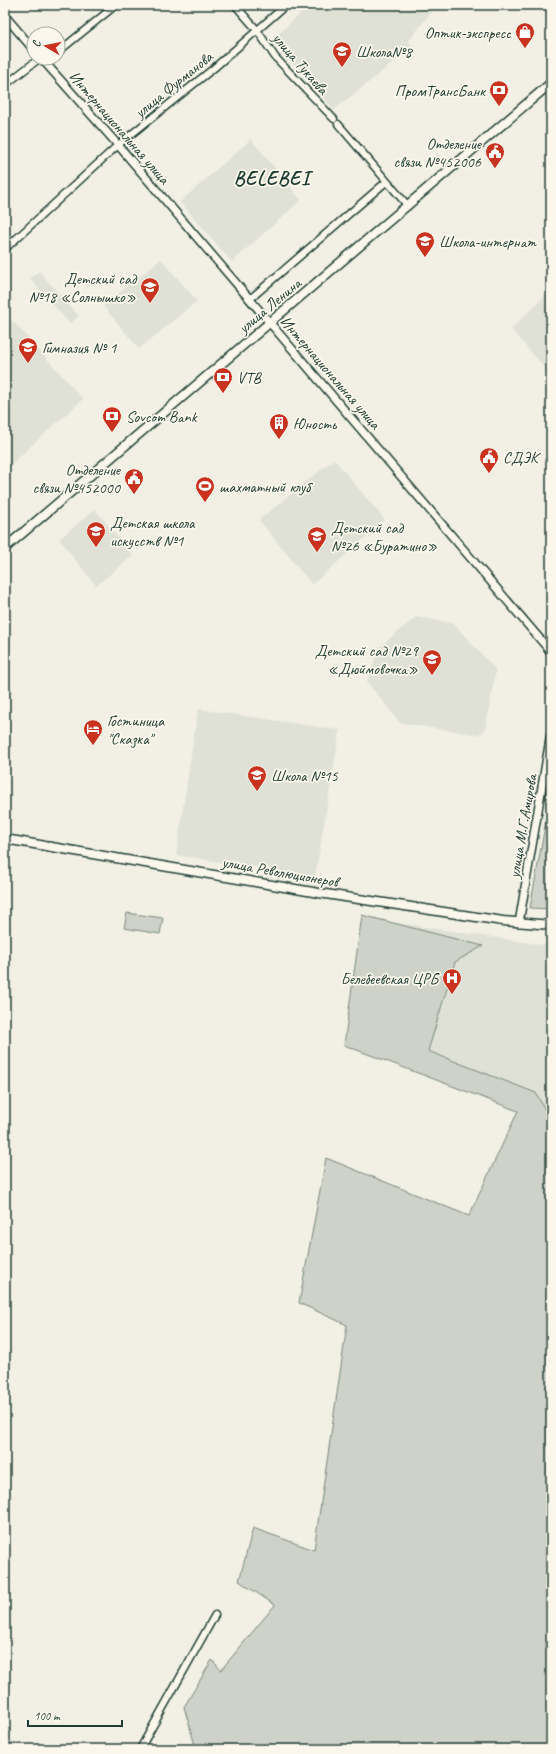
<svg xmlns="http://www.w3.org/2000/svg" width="556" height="1754" viewBox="0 0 556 1754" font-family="Caveat,sans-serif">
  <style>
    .built { fill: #e0e1d6 }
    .green { fill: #cfd2c8; stroke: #77887e }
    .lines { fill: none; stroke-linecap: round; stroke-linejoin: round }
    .minor-casing { stroke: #1f3d34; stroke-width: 9 }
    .tertiary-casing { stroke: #1f3d34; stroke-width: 10 }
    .secondary-casing { stroke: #1f3d34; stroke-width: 11 }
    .minor { stroke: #fbf7ec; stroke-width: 6 }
    .tertiary { stroke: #fbf7ec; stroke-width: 7 }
    .secondary { stroke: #fbf7ec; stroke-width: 8 }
    .labels { text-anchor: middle; stroke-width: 3.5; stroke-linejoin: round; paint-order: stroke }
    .poi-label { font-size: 16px; fill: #1f3d34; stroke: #fbf7ec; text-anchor: start }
    .street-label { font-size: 16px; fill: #1f3d34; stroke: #fbf7ec }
    .district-label { font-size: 20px; font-weight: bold; letter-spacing: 1px; fill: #1f3d34; stroke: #fbf7ec }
  </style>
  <rect width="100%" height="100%" fill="#f2f0e5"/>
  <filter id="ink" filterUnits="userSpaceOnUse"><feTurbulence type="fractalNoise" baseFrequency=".025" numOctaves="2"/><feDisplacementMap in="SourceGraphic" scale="8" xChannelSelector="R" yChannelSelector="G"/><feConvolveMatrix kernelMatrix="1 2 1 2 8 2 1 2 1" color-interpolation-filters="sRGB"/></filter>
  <g filter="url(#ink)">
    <g class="built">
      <path d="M309 5H437L409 41 413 47 334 110 272 40Z"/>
      <path d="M251 139 301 200 232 262 180 202Z"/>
      <path d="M161 259 197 301 139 349 103 306Z"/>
      <path d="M39 271 79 316 70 324 30 279Z"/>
      <path d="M551 290V375L511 329Z"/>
      <path d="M13 321 83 399 7 468 5 466V329Z"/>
      <path d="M334 459 385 520 312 585 259 520Z"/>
      <path d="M95 509 133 556 96 586 59 539Z"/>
      <path d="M416 617 453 623 496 670 485 730 479 735 400 723 367 682 379 647Z"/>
      <path d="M198 709 340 730 315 877 176 855Z"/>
      <path d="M365 918 551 946V1118L346 1044Z"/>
    </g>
    <g class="green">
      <path d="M550 776H551V800L545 799Z"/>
      <path d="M549 804 551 805V909L530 908Z"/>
      <path d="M127 913 163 918 160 934 124 928Z"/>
      <path d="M362 915 483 946 455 962 428 1051 536 1093 551 1121V1749H196L184 1707 212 1660 221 1670 275 1605 239 1581 253 1528 314 1550 347 1325 299 1303 326 1158 469 1216 518 1111 344 1045Z"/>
    </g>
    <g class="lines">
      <g class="minor-casing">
        <g id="minor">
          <path d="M235 5 257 30 275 57 334 119"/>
          <path d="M58 52 116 5"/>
          <path d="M5 85 40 58"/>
          <path d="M338 124 408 206"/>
          <path d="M5 249 118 145 214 68 286 5"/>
          <path d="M250 299 386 182"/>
          <path d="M5 538 10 544"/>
          <path d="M140 1749 215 1615"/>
        </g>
      </g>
      <g class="tertiary-casing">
        <g id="tertiary">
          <path d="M5 16 34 50"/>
          <path d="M41 58 118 145 551 652"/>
          <path d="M519 923 551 733"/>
        </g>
      </g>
      <g class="secondary-casing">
        <g id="secondary">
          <path d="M5 548 551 83"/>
          <path d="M5 839 319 893 503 921 551 925"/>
        </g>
      </g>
      <use href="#minor" class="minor"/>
      <use href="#tertiary" class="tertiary"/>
      <use href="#secondary" class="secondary"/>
    </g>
  </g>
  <defs>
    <g id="shop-pin" transform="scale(1)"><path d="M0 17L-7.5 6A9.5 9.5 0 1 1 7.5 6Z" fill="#c8321e" stroke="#fbf7ec"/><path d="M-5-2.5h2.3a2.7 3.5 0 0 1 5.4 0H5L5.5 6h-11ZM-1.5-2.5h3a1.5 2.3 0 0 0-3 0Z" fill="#fff"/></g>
    <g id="school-pin" transform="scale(1)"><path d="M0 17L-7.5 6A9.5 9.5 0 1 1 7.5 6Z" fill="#c8321e" stroke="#fbf7ec"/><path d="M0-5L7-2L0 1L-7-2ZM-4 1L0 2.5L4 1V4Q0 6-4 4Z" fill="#fff"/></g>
    <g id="bank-pin" transform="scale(1)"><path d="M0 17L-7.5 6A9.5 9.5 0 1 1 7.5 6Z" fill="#c8321e" stroke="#fbf7ec"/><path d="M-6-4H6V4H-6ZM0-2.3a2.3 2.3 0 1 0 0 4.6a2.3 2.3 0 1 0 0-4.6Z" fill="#fff"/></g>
    <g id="civic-pin" transform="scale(1)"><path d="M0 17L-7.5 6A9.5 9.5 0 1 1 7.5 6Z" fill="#c8321e" stroke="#fbf7ec"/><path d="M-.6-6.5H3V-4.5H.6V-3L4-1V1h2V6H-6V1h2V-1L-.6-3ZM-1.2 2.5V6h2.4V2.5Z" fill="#fff"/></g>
    <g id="building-pin" transform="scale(1)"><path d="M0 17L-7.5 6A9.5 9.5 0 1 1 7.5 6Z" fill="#c8321e" stroke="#fbf7ec"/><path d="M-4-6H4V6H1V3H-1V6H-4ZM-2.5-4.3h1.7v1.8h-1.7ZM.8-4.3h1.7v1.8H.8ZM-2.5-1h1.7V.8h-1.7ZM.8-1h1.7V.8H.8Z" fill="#fff"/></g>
    <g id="stadium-pin" transform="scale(1)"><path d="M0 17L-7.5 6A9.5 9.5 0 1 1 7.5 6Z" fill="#c8321e" stroke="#fbf7ec"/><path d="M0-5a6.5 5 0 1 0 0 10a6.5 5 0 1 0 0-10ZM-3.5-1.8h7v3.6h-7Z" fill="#fff"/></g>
    <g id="hotel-pin" transform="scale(1)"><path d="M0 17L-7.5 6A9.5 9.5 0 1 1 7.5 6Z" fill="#c8321e" stroke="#fbf7ec"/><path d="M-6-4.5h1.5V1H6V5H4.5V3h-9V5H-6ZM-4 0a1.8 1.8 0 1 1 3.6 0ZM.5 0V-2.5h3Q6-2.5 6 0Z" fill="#fff"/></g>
    <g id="hospital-pin" transform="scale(1)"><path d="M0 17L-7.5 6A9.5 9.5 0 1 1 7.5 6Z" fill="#c8321e" stroke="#fbf7ec"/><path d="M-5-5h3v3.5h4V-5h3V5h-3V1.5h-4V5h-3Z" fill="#fff"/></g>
  </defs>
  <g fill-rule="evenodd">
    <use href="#shop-pin" x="525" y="32"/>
    <use href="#school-pin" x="342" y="51"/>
    <use href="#bank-pin" x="499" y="90"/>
    <use href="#civic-pin" x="495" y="152"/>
    <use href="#school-pin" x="425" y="241"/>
    <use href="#school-pin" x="150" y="287"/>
    <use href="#school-pin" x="28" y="347"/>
    <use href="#bank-pin" x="223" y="377"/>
    <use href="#bank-pin" x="112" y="416"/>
    <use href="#building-pin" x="279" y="423"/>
    <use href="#civic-pin" x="489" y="457"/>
    <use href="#civic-pin" x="134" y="478"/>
    <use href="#stadium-pin" x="205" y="486"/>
    <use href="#school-pin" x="96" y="531"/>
    <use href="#school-pin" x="317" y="536"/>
    <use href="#school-pin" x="432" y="659"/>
    <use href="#hotel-pin" x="93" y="729"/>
    <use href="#school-pin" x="257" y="775"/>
    <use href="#hospital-pin" x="452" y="978"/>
  </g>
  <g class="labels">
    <g class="poi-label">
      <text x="511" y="38" text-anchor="end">Оптик-экспресс</text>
      <text x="356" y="57">Школа№8</text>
      <text x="485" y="96" text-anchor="end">ПромТрансБанк</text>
      <text x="481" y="149" text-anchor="end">Отделение<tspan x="481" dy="18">связи №452006</tspan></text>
      <text x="439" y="247">Школа-интернат</text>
      <text x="136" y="284" text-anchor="end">Детский сад<tspan x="136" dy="18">№18 «Солнышко»</tspan></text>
      <text x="42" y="353">Гимназия № 1</text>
      <text x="237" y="383">VTB</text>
      <text x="126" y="422">Sovcom Bank</text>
      <text x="293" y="429">Юность</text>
      <text x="503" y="463">СДЭК</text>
      <text x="120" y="475" text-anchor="end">Отделение<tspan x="120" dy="18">связи №452000</tspan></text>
      <text x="219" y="492">шахматный клуб</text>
      <text x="110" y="528">Детская школа<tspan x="110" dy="18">искусств №1</tspan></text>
      <text x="331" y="533">Детский сад<tspan x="331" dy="18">№26 «Буратино»</tspan></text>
      <text x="418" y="656" text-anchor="end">Детский сад №29<tspan x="418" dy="18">«Дюймовочка»</tspan></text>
      <text x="107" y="726">Гостиница<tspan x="107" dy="18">"Сказка"</tspan></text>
      <text x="271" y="781">Школа №15</text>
      <text x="438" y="984" text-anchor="end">Белебеевская ЦРБ</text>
    </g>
    <g class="street-label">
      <text transform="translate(301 63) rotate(49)" y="6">улица Тукаева</text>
      <text transform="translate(173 84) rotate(-39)" y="6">улица Фурманова</text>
      <text transform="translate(120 127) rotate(49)" y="6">Интернациональная улица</text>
      <text transform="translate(269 305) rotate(-40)" y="6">улица Ленина</text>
      <text transform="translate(331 372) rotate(49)" y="6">Интернациональная улица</text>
      <text transform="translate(522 826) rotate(-80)" y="6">улица М.Г.Амирова</text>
      <text transform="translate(280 871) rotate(10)" y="6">улица Революционеров</text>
    </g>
    <g class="district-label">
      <text x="272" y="185">BELEBEI</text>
    </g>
  </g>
  <rect width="556" height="1754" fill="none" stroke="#fbf7ec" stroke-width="20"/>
  <rect x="10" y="10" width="536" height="1734" fill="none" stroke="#1f3d34" stroke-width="1.5" filter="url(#ink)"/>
  <g transform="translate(46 46) rotate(280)"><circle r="19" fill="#fbf7ec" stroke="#a3ada2"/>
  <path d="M0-3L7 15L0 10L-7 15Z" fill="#c8321e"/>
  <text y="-6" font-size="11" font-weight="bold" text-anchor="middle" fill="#1f3d34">С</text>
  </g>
  <path d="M28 1720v6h94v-6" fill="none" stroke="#1f3d34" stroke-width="2"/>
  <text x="34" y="1720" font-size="12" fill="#1f3d34" stroke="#fbf7ec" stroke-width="3" paint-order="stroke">100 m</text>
</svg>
